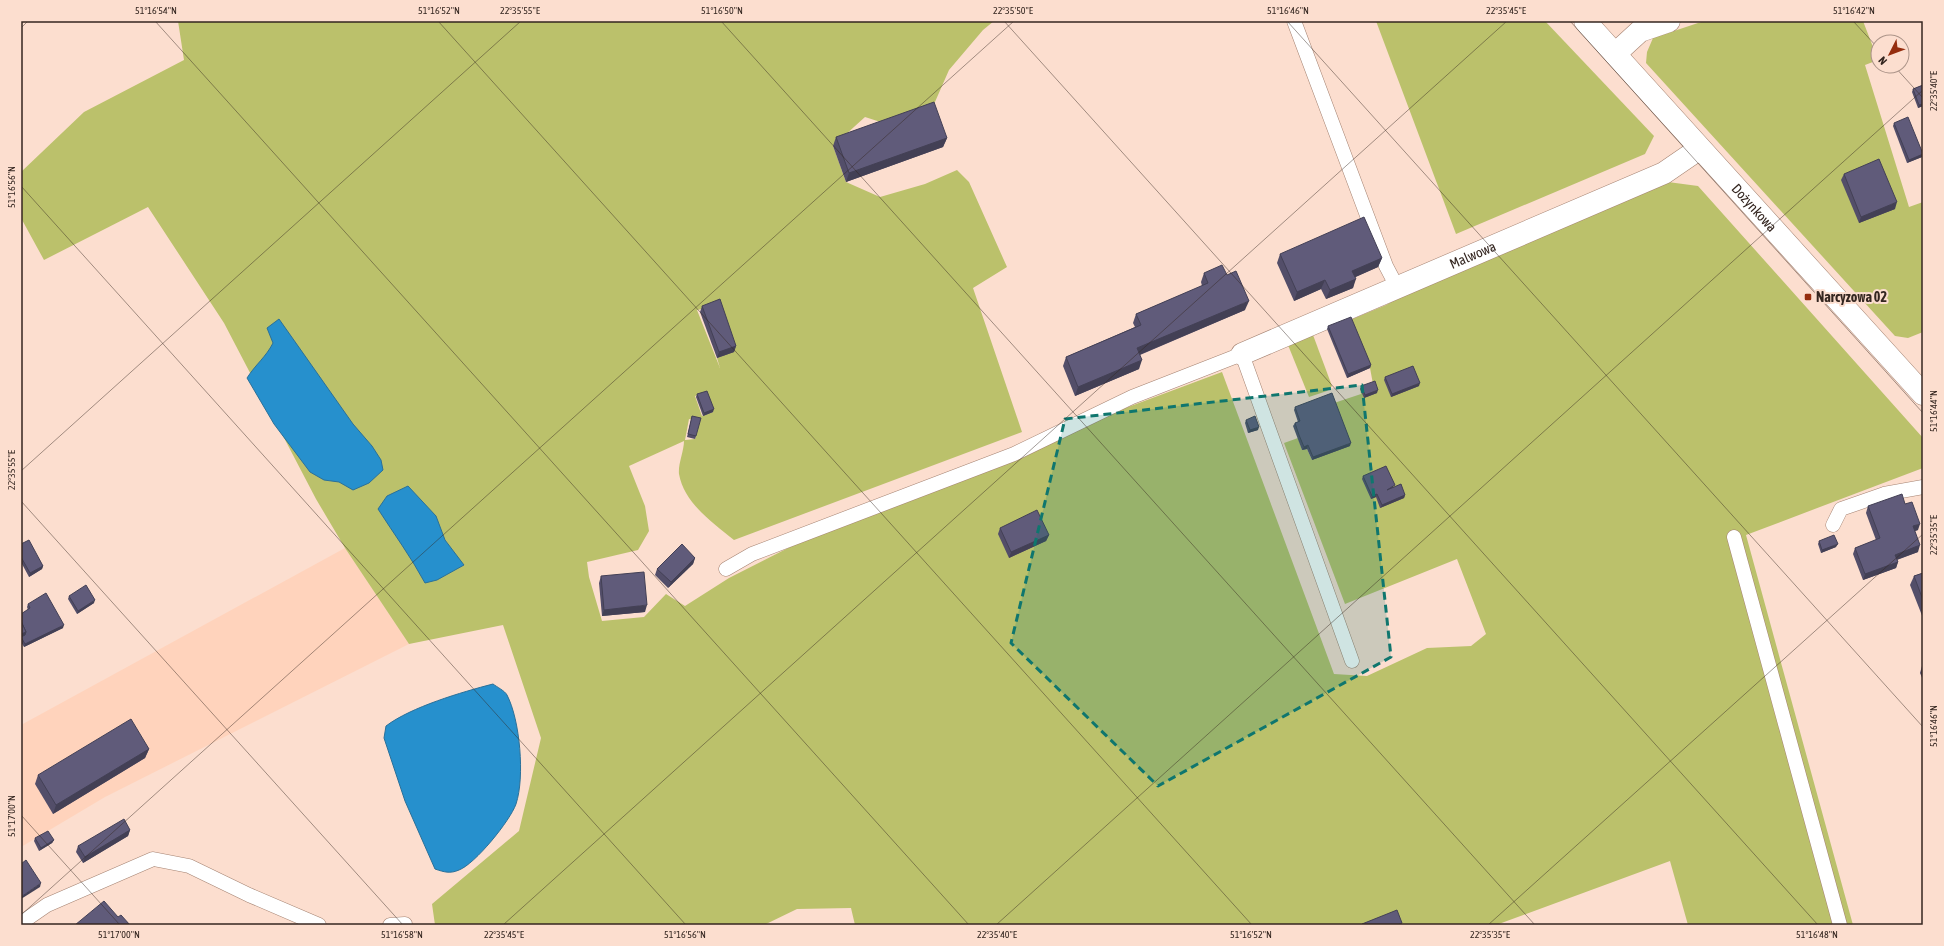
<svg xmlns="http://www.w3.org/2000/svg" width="1944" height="946" viewBox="0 0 1944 946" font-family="'Asap Condensed',sans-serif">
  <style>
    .built { fill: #ffd3bc }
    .green { fill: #bbc16b; fill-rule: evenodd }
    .water { fill: #2690cd; stroke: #2a7099 }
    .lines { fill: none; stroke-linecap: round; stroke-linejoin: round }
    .lane-casing { stroke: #a58372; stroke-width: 15 }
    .street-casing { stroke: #a58372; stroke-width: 23 }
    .secondary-casing { stroke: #a58372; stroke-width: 23 }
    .lane { stroke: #fff; stroke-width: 14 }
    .street { stroke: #fff; stroke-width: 22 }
    .secondary { stroke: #fff; stroke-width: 22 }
    .wall { fill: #534e69 }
    .shaded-wall { fill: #434055 }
    .building { fill: #605b7a; stroke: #434055 }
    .marked { fill: #0f766e; fill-opacity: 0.2; stroke: #0f766e; stroke-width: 3; stroke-dasharray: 8 5; stroke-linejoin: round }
    .ticks { fill: none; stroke: #342620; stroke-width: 1; stroke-opacity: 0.45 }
    .poi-dot { fill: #952d0e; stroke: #fcdecf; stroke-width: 1.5 }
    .labels { text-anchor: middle; stroke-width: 4; stroke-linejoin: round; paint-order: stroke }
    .street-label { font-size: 14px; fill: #342620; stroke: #fcdecf }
    .poi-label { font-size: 14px; font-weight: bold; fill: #342620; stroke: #fcdecf; text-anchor: start }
    .neatline { fill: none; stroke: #342620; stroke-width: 1.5 }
    .ticks-label { font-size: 10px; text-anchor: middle; fill: #342620 }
  </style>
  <rect width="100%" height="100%" fill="#fcdecf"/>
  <path class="built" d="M345 548 409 644 105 797 21 847V725Z"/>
  <g class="green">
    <path d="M178 21H994L983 30 949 70 931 111 896 127 865 117 833 146 846 182 880 197 925 184 957 170 969 182 1007 267 973 288 1022 432 734 540C713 523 684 503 679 474 678 464 684 451 684 441L629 466 645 506 649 531 638 550 587 562 589 577 602 621 644 617 666 594 685 606 729 578 851 516 1080 425 1222 372 1334 674 1367 676 1427 648 1471 646 1486 634 1457 559 1345 604 1284 443 1298 438 1302 450 1307 449 1312 460 1334 403 1361 394 1360 389 1373 384 1370 368 1350 320 1386 305 1416 288 1668 182 1698 186 1923 438V468L1746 535 1853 925H1688L1670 861 1496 925H855L851 908 797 909 764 925H435L432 904 519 831 541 738 503 625 409 644 345 548 316 499 224 323 148 207 44 260 21 218V172L84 112 184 60ZM717 306 734 351 717 358 720 368 697 310ZM706 393 713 412 702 416 695 396ZM689 419 699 421 695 439 685 440Z"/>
    <path d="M1376 21H1545L1654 136 1645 154 1456 234Z"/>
    <path d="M1704 21H1863L1878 60 1865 65 1909 207 1923 202V332L1908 338 1895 336 1646 63 1647 52 1653 38Z"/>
    <path d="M1313 335 1332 386 1327 391 1309 397 1288 345Z"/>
  </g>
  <g class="water">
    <path d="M279 319 353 424 372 446 381 460 383 470 369 483 353 490 339 482 324 480 310 472 274 424 247 378C255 365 266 357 273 343L267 328Z"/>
    <path d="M408 486 436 516 445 540 464 565 437 580 425 583C411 557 394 534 378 509L387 496Z"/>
    <path d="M493 684C497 687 505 691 507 695 520 720 525 777 516 804 510 821 475 864 459 870 450 874 444 872 435 869L405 801 384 738 386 726C411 707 462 692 493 684Z"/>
  </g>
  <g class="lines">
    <g class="lane-casing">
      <g id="lane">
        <path d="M1294 21 1386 266 1397 287"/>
        <path d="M1833 525 1841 509 1884 494 1923 487"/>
        <path d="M1734 537 1840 925"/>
        <path d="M726 569 752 554 1014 454 1132 397 1242 354 1352 661"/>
        <path d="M21 923 47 905 153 859 189 866 249 895 319 925"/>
        <path d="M390 925 405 924"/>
      </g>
    </g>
    <g class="street-casing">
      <g id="street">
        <path d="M1615 54 1640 31 1669 21"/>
        <path id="s1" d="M1242 354 1664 173 1699 149"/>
      </g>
    </g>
    <g class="secondary-casing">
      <g id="secondary">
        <path id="s2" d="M1585 21 1923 394"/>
      </g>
    </g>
    <use href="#lane" class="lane"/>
    <use href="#street" class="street"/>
    <use href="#secondary" class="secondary"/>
  </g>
  <g class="wall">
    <path d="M1923 85V106L1918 108 1912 92 1913 89Z"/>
    <path d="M1894 123 1923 154 1922 157 1907 163 1893 126Z"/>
    <path d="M836 137 947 138 943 147 846 182 833 146Z"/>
    <path d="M1844 174 1895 209 1859 223 1841 180Z"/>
    <path d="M1280 254 1382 258 1378 267 1355 277 1353 288 1326 299 1321 289 1294 301 1277 263Z"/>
    <path d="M1204 273 1227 275 1245 310 1140 355 1139 369 1075 396 1063 366 1066 357 1135 327 1133 323 1136 314 1202 286 1201 282Z"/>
    <path d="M702 306 736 346 734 352 717 358 700 312Z"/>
    <path d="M1328 326 1371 365 1370 368 1347 378 1327 329Z"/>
    <path d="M1385 377 1419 386 1391 397 1384 380Z"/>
    <path d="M1361 386 1377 393 1364 398 1360 389Z"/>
    <path d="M697 394 713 412 703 416 696 397Z"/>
    <path d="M1295 407 1350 446 1312 460 1307 449 1302 450 1293 426 1295 423 1298 422 1294 410Z"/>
    <path d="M692 416 696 436 695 439 687 437Z"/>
    <path d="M1246 420 1258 430 1248 433 1245 423Z"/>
    <path d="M1363 476 1394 487 1405 495 1404 498 1380 508 1376 497 1371 499 1362 479Z"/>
    <path d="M1905 504 1918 530 1915 531 1918 552 1897 560 1898 562 1896 568 1863 580 1853 554 1855 548 1876 540 1866 513 1868 506Z"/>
    <path d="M1000 528 1049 535 1046 541 1009 558 998 534Z"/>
    <path d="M1819 541 1836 547 1821 553 1818 544Z"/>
    <path d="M21 544 43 566 42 569 29 577 22 564 21 569Z"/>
    <path d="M695 558 693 564 668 588 655 575 657 569Z"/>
    <path d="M1923 573V618L1910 585 1914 576Z"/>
    <path d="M601 576 645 612 602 616 599 583Z"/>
    <path d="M69 596 94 603 77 614 68 599Z"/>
    <path d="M28 604 63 628 24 647 21 642V614L28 610 27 607Z"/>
    <path d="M1922 666H1923V680L1920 673Z"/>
    <path d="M149 749 145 758 53 814 35 784 38 775Z"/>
    <path d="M130 830 128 836 83 863 76 852 78 846Z"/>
    <path d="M35 838 54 840 52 843 39 851 34 841Z"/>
  </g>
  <g class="shaded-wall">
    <path d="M1923 104V106L1918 108 1919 105Z"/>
    <path d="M947 138 943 147 846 182 849 173Z"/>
    <path d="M1923 154 1922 157 1907 163 1909 160Z"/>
    <path d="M1897 202 1895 209 1859 223 1861 217Z"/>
    <path d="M1382 258 1378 267 1349 280 1352 271Z"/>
    <path d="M1356 279 1353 288 1326 299 1330 290Z"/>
    <path d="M1325 280 1321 289 1294 301 1297 292Z"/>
    <path d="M1249 301 1245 310 1134 357 1137 348Z"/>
    <path d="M736 346 734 352 717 358 719 352Z"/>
    <path d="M1142 360 1139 369 1075 396 1078 387Z"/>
    <path d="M1371 365 1370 368 1347 378 1348 374Z"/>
    <path d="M1420 383 1419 386 1391 397 1392 394Z"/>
    <path d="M1378 390 1377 393 1364 398 1365 395Z"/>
    <path d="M714 409 713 412 703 416 704 413Z"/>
    <path d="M1259 427 1258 430 1248 433 1250 430Z"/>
    <path d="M1351 443 1350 446 1312 460 1313 457Z"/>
    <path d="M1308 445 1307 449 1302 450 1304 447Z"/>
    <path d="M1377 494 1376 497 1371 499 1372 496Z"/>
    <path d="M1405 495 1404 498 1380 508 1382 505Z"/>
    <path d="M1920 524 1918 530 1911 532 1913 526Z"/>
    <path d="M1049 535 1046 541 1009 558 1011 552Z"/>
    <path d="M1838 544 1836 547 1821 553 1822 550Z"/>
    <path d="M1920 545 1918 552 1893 561 1895 555Z"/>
    <path d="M695 558 693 564 668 588 671 582Z"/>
    <path d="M1898 562 1896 568 1863 580 1865 574Z"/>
    <path d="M43 566 42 569 29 577 30 573Z"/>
    <path d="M95 600 94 603 77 614 78 611Z"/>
    <path d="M647 605 645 612 602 616 604 610Z"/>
    <path d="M64 625 63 628 24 647 25 644Z"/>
    <path d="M26 632 24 638 21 637V634Z"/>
    <path d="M149 749 145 758 53 814 56 805Z"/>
    <path d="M130 830 128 836 83 863 85 857Z"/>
    <path d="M54 840 52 843 39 851 41 848Z"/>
    <path d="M41 883 40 887 21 899V897Z"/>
  </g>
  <g class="building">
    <path d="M1923 85V104L1919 105 1913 89Z"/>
    <path d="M934 102 947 138 849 173 836 137Z"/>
    <path d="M1908 117 1923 154 1909 160 1894 123Z"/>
    <path d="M1879 159 1897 202 1861 217 1844 174Z"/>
    <path d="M1364 217 1382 258 1352 271 1356 279 1330 290 1325 280 1297 292 1280 254Z"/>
    <path d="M1222 265 1227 275 1236 271 1249 301 1137 348 1142 360 1078 387 1066 357 1141 325 1136 314 1208 283 1204 273Z"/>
    <path d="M720 299 736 346 719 352 702 306Z"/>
    <path d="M1351 317 1371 365 1348 374 1328 326Z"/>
    <path d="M1413 366 1420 383 1392 394 1385 377Z"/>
    <path d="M1375 381 1378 390 1365 395 1361 386Z"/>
    <path d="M707 391 714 409 704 413 697 394Z"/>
    <path d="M1332 393 1351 443 1313 457 1308 445 1304 447 1299 435 1295 423 1300 421 1295 407Z"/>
    <path d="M692 416 701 418 696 436 688 434Z"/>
    <path d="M1255 416 1259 427 1250 430 1246 420Z"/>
    <path d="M1386 466 1395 485 1387 490 1401 484 1405 495 1382 505 1377 494 1372 496 1363 476Z"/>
    <path d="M1902 494 1905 504 1912 502 1920 524 1913 526 1920 545 1895 555 1898 562 1865 574 1855 548 1880 538 1868 506Z"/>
    <path d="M1037 510 1049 535 1011 552 1000 528Z"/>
    <path d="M1834 535 1838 544 1822 550 1819 541Z"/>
    <path d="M29 540 43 566 30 573 21 557V544Z"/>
    <path d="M682 544 695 558 671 582 657 569Z"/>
    <path d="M644 572 647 605 604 610 601 576Z"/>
    <path d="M1923 573V600L1914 576Z"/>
    <path d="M86 585 95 600 78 611 69 596Z"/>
    <path d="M46 593 64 625 25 644 21 637 25 635 26 632 21 621V614L30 608 28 604Z"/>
    <path d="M21 621 26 632 21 634Z"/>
    <path d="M131 719 149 749 56 805 38 775Z"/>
    <path d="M124 819 130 830 85 857 78 846Z"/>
    <path d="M48 831 54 840 41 848 35 838Z"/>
    <path d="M26 860 41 883 21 897V864Z"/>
    <path d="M104 901 118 917 121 915 130 925H75Z"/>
    <path d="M1397 910 1402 923 1398 925H1362V924Z"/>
  </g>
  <path class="marked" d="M1362 385 1391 657 1158 786 1011 643 1065 419Z"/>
  <path class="ticks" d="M155 21 969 925M438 21 1252 925M721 21 1535 925M1004 21 1818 925M1287 21 1923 727M1570 21 1923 413M1853 21 1878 48M21 28 28 21M1894 66 1923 98M21 186 686 925M21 471 521 21M21 501 403 925M21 815 120 925M21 915 1014 21M503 925 1507 21M996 925 1923 90M1488 925 1923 534"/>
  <rect class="poi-dot" x="1804" y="293" width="8" height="8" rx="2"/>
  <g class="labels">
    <g class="street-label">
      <text dy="5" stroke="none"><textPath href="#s2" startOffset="252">Dożynkowa</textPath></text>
      <text dy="5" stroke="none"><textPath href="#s1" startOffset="251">Malwowa</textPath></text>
    </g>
    <g class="poi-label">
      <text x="1816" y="302">Narcyzowa 02</text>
    </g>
  </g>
  <rect width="1944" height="946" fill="none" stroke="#fcdecf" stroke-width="44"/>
  <g transform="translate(1890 54) rotate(228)"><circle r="19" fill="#fcdecf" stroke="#ac9489"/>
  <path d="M0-3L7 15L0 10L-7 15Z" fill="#952d0e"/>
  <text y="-6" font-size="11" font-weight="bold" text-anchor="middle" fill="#342620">N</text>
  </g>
  <rect x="22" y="22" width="1900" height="902" class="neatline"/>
  <g class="ticks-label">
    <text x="156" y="14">51°16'54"N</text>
    <text x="439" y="14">51°16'52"N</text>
    <text x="520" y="14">22°35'55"E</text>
    <text x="722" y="14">51°16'50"N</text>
    <text x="1013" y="14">22°35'50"E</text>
    <text x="1288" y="14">51°16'46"N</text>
    <text x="1506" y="14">22°35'45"E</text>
    <text x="1854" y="14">51°16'42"N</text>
    <text transform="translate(1933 91) rotate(-90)" y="4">22°35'40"E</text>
    <text transform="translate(11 187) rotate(-90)" y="4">51°16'56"N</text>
    <text transform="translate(1933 411) rotate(-90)" y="4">51°16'44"N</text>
    <text transform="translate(11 470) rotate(-90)" y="4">22°35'55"E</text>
    <text transform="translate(1933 535) rotate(-90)" y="4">22°35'35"E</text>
    <text transform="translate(1933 726) rotate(-90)" y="4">51°16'46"N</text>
    <text transform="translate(11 816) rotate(-90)" y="4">51°17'00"N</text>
    <text x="119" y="938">51°17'00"N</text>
    <text x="402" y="938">51°16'58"N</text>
    <text x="504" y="938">22°35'45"E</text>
    <text x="685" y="938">51°16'56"N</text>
    <text x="997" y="938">22°35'40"E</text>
    <text x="1251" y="938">51°16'52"N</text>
    <text x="1490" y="938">22°35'35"E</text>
    <text x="1817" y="938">51°16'48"N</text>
  </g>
</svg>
